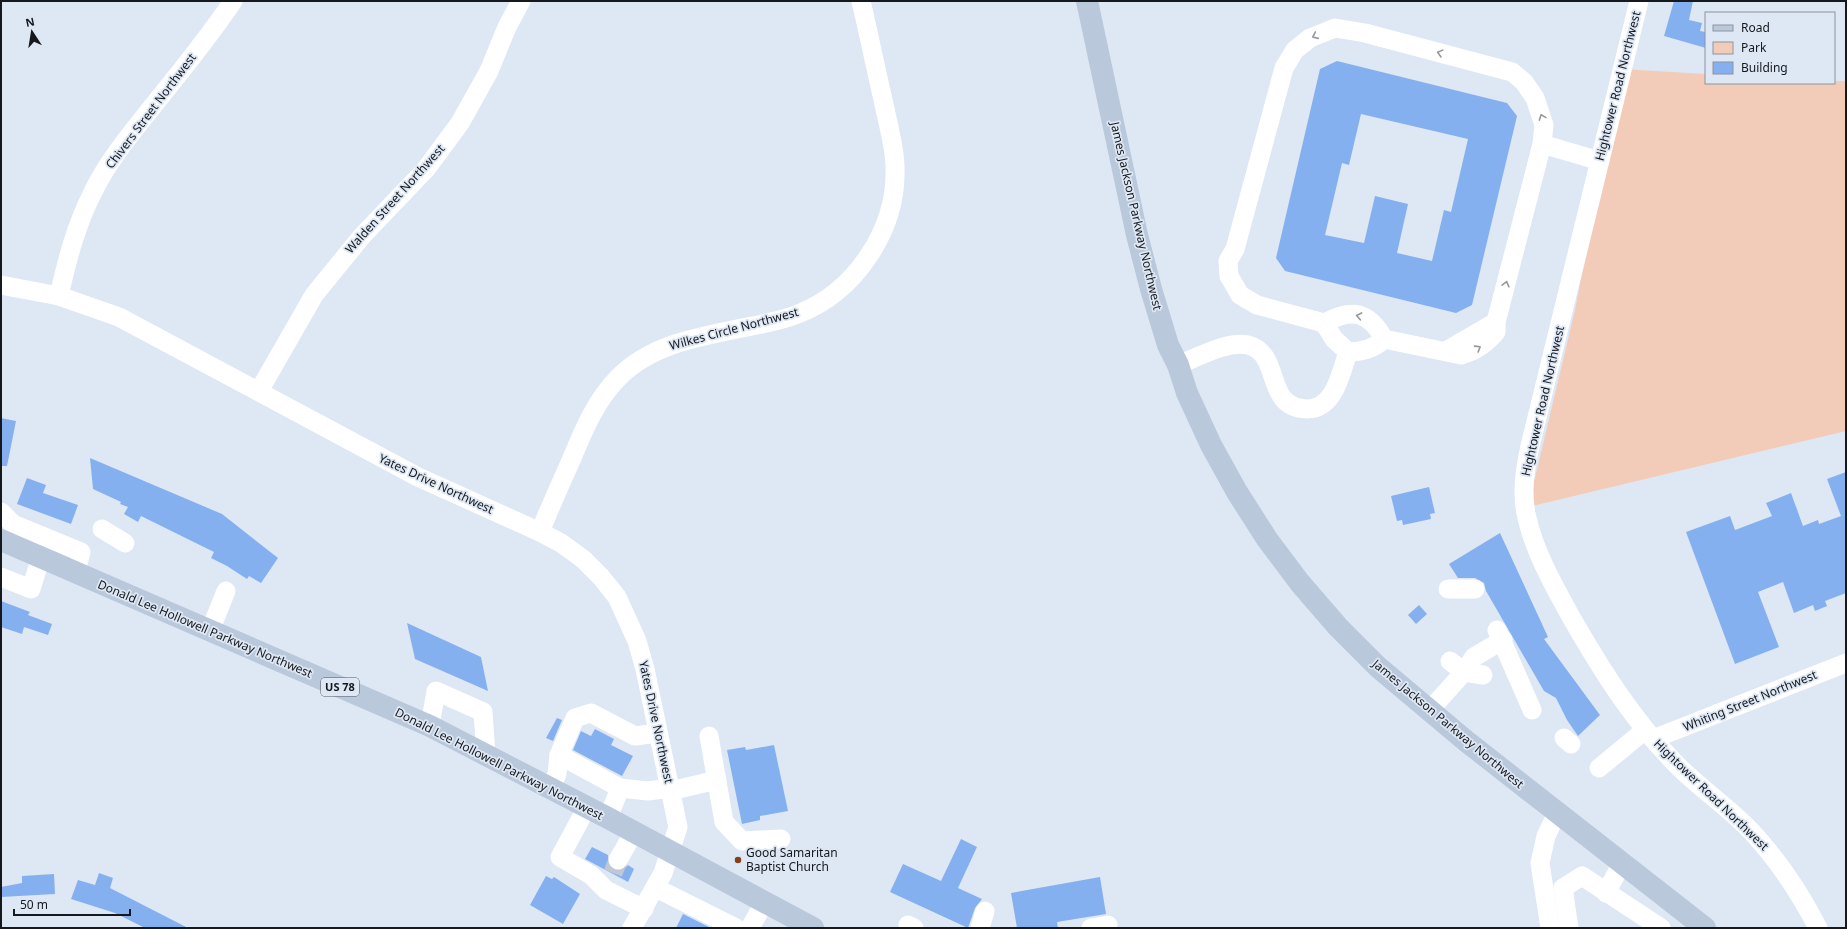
<svg xmlns="http://www.w3.org/2000/svg" width="1847" height="929" viewBox="0 0 1847 929" font-family="'Noto Sans',sans-serif">
  <style>
    .green { fill: #f3ccb9 }
    .building { fill: #85b0f0; fill-rule: evenodd }
    .lines { fill: none; stroke-linecap: round; stroke-linejoin: round }
    .minor-tunnel { stroke: #c0c8d4; stroke-width: 19; stroke-dasharray: 19 10; stroke-linecap: butt }
    .minor { stroke: #fff; stroke-width: 19 }
    .major { stroke: #bac8dc; stroke-width: 22 }
    .oneway { stroke: #969799 }
    .poi-dot { fill: #864118; stroke: #dee7f4; stroke-width: 1.5 }
    .labels { text-anchor: middle; stroke-width: 3.5; stroke-linejoin: round; paint-order: stroke }
    .shield { fill: #dee7f4; stroke: #51565e; stroke-width: 1 }
    .shield-label { font-size: 11px; font-weight: bold; fill: #15181d }
    .street-label { font-size: 12px; fill: #15181d; stroke: #dee7f4 }
    .poi-label { font-size: 12px; fill: #15181d; stroke: #dee7f4; text-anchor: start }
  </style>
  <rect width="100%" height="100%" fill="#dee7f4"/>
  <path class="green" d="M1621 69 1706 74V83H1834V81H1846V431L1528 507 1575 310Z"/>
  <g class="building">
    <path d="M1674 1H1693L1689 20 1702 23 1700 31 1706 32V48L1664 36Z"/>
    <path d="M1337 61 1507 103 1517 116 1472 305 1456 313 1285 271 1276 258 1320 69ZM1361 114 1468 139 1451 212 1444 210 1432 261 1397 253 1408 204 1375 196 1364 243 1325 235 1342 163 1349 165Z"/>
    <path d="M1 418 16 421 7 466H1Z"/>
    <path d="M90 458 222 514 278 558 261 583 249 576 247 579 227 566 211 558 214 552 141 516 138 522 124 514 128 507 120 504 121 502 93 489Z"/>
    <path d="M1846 472V593L1825 601 1827 606 1815 611 1813 605 1794 613 1783 582 1758 592 1779 647 1735 664 1686 532 1730 516 1735 530 1772 516 1766 503 1791 493 1803 526 1818 520 1819 524 1841 516 1827 479Z"/>
    <path d="M27 478 46 485 43 493 78 505 71 524 17 504Z"/>
    <path d="M1429 487 1435 513 1430 514 1431 519 1403 525 1402 520 1397 521 1391 496Z"/>
    <path d="M1500 533 1548 637 1544 639 1600 715 1578 736 1567 720 1556 698 1544 691 1486 591 1484 583 1475 578H1458L1449 564Z"/>
    <path d="M1 601 30 612 28 615 52 624 48 635 24 627 22 634 1 627Z"/>
    <path d="M1419 605 1427 614 1416 624 1408 615Z"/>
    <path d="M407 623 481 657 488 691 415 659Z"/>
    <path d="M557 718 562 720 553 741 546 738Z"/>
    <path d="M595 729 614 739 611 745 633 756 622 776 573 750 581 731 591 736Z"/>
    <path d="M774 745 788 811 760 816V820L742 824 727 750 745 747 746 750Z"/>
    <path d="M961 839 977 847 958 888 982 899 975 908 968 928 890 892 903 864 941 881Z"/>
    <path d="M592 847 608 855V865L613 870H623L628 865 634 869 628 882 585 859Z"/>
    <path d="M99 873 113 878 110 888 188 928H145L115 913 71 899 78 880 95 885Z"/>
    <path d="M54 874 55 894 1 897V887L22 883V876Z"/>
    <path d="M546 876 552 879 554 877 580 894 563 924 530 905Z"/>
    <path d="M1100 877 1106 914 1057 922 1058 928H1017L1011 893Z"/>
    <path d="M683 914 711 928H676Z"/>
  </g>
  <g class="lines">
    <path class="minor-tunnel" d="M613 873 618 860"/>
    <g class="minor">
      <path d="M1639 1 1530 446C1525 470 1521 493 1527 518 1535 553 1554 586 1571 617 1601 669 1632 719 1674 762 1698 787 1727 806 1751 831 1778 860 1800 893 1818 928"/>
      <path d="M1542 144 1600 161"/>
      <path d="M1 285 59 296 119 317 418 477 540 532 561 543 583 559 601 577 617 597 637 641 645 669 678 827 663 873 632 928"/>
      <path d="M59 296C67 260 76 225 93 192 107 163 128 137 148 112 177 76 207 40 233 1"/>
      <path d="M1324 323C1352 308 1369 311 1384 339"/>
      <path d="M1446 351 1496 322"/>
      <path d="M1178 365C1196 358 1228 340 1248 345 1283 354 1263 408 1307 409 1335 409 1341 372 1348 352L1334 339 1324 323 1257 305 1240 295 1229 276 1228 261 1235 249 1284 68 1295 50 1310 38 1335 28 1365 33 1512 72 1524 82 1535 98 1544 125 1542 144 1496 322V332C1486 344 1476 351 1461 355L1384 339C1375 348 1361 352 1348 352"/>
      <path d="M259 391 314 295 362 236 426 169 460 123 489 71 507 27 521 1"/>
      <path d="M1 512 13 524 81 552 76 572"/>
      <path d="M102 529 125 543"/>
      <path d="M540 532C550 507 561 483 572 458 584 429 596 400 619 377 654 342 705 336 752 326 768 323 783 320 798 314 855 292 897 230 895 168 895 147 888 125 884 104 876 70 869 35 861 1"/>
      <path d="M1 577 31 589 41 557"/>
      <path d="M1448 589H1475"/>
      <path d="M1497 630 1532 710"/>
      <path d="M210 631 226 591"/>
      <path d="M1450 661 1464 672 1483 675"/>
      <path d="M1429 711 1464 672 1474 657 1503 640"/>
      <path d="M430 726 436 691 483 712 486 755"/>
      <path d="M709 736 724 822 742 841 781 839"/>
      <path d="M1564 738 1571 744"/>
      <path d="M1653 739 1846 663"/>
      <path d="M559 755 620 788 648 791 670 788"/>
      <path d="M1599 768 1645 730"/>
      <path d="M551 788 557 774 559 755 575 718 591 713 635 736 658 733"/>
      <path d="M670 791 717 780"/>
      <path d="M587 807 560 857 591 875 606 890 644 909"/>
      <path d="M608 818 620 788"/>
      <path d="M618 860 634 832"/>
      <path d="M656 888 736 928"/>
      <path d="M1606 893 1622 863"/>
      <path d="M908 925 914 928"/>
      <path d="M750 928 765 901"/>
      <path d="M980 928 985 911"/>
      <path d="M1091 928 1108 925"/>
      <path d="M1550 928 1540 863 1546 836 1557 813"/>
      <path d="M1569 928 1563 888 1582 876 1661 928"/>
    </g>
    <g class="major">
      <path d="M1087 1 1137 235 1151 289 1168 345 1178 365 1187 393 1211 445 1237 492 1267 539 1300 583 1338 627 1378 667 1466 741 1705 928"/>
      <path d="M1 540 430 726 608 818 813 928"/>
    </g>
  </g>
  <defs><path id="oneway-chevron" d="M-2-3.5L2.5 0L-2 3.5" fill="none" stroke-width="1.6" stroke-linecap="round" stroke-linejoin="round"/></defs>
  <g class="oneway">
    <use href="#oneway-chevron" transform="translate(1315 36) rotate(156)"/>
    <use href="#oneway-chevron" transform="translate(1440 53) rotate(-165)"/>
    <use href="#oneway-chevron" transform="translate(1542 117) rotate(-110)"/>
    <use href="#oneway-chevron" transform="translate(1506 284) rotate(-76)"/>
    <use href="#oneway-chevron" transform="translate(1359 316) rotate(-169)"/>
    <use href="#oneway-chevron" transform="translate(1478 348) rotate(-32)"/>
  </g>
  <circle class="poi-dot" cx="738" cy="860" r="4"/>
  <g class="labels">
    <rect class="shield" x="321" y="678" width="38" height="18" rx="3"/>
    <g class="shield-label">
      <text x="340" y="691">US 78</text>
    </g>
    <g class="street-label">
      <text transform="translate(1618 86) rotate(-76)" y="4">Hightower Road Northwest</text>
      <text transform="translate(151 111) rotate(-53)" y="4">Chivers Street Northwest</text>
      <text transform="translate(395 199) rotate(-48)" y="4">Walden Street Northwest</text>
      <text transform="translate(1136 216) rotate(77)" y="4">James Jackson Parkway Northwest</text>
      <text transform="translate(734 329) rotate(-15)" y="4">Wilkes Circle Northwest</text>
      <text transform="translate(1543 401) rotate(-77)" y="4">Hightower Road Northwest</text>
      <text transform="translate(436 484) rotate(25)" y="4">Yates Drive Northwest</text>
      <text transform="translate(205 629) rotate(23)" y="4">Donald Lee Hollowell Parkway Northwest</text>
      <text transform="translate(1750 701) rotate(-22)" y="4">Whiting Street Northwest</text>
      <text transform="translate(656 722) rotate(78)" y="4">Yates Drive Northwest</text>
      <text transform="translate(1448 724) rotate(40)" y="4">James Jackson Parkway Northwest</text>
      <text transform="translate(499 764) rotate(27)" y="4">Donald Lee Hollowell Parkway Northwest</text>
      <text transform="translate(1711 795) rotate(44)" y="4">Hightower Road Northwest</text>
    </g>
    <g class="poi-label">
      <text x="746" y="857">Good Samaritan<tspan x="746" dy="14">Baptist Church</tspan></text>
    </g>
  </g>
  <rect width="1847" height="929" fill="none" stroke="#15181d" stroke-width="4"/>
  <rect x="1705" y="12" width="130" height="72" fill="#dee7f4" stroke="#8e949e"/>
  <rect x="1713" y="25" width="20" height="6" fill="#bac8dc" stroke="#8e949e"/>
  <text x="1741" y="32" font-size="12" fill="#15181d">Road</text>
  <rect x="1713" y="42" width="20" height="12" fill="#f3ccb9" stroke="#8e949e"/>
  <text x="1741" y="52" font-size="12" fill="#15181d">Park</text>
  <rect x="1713" y="62" width="20" height="12" fill="#85b0f0" stroke="#8e949e"/>
  <text x="1741" y="72" font-size="12" fill="#15181d">Building</text>
  <g transform="translate(32 32) rotate(348)" stroke="#dee7f4" stroke-width="3" paint-order="stroke">
  <path d="M0-3L7 15L0 10L-7 15Z" fill="#15181d"/>
  <text y="-6" font-size="11" font-weight="bold" text-anchor="middle" fill="#15181d">N</text>
  </g>
  <path d="M14 909v6h116v-6" fill="none" stroke="#15181d" stroke-width="2"/>
  <text x="20" y="909" font-size="12" fill="#15181d" stroke="#dee7f4" stroke-width="3" paint-order="stroke">50 m</text>
</svg>
